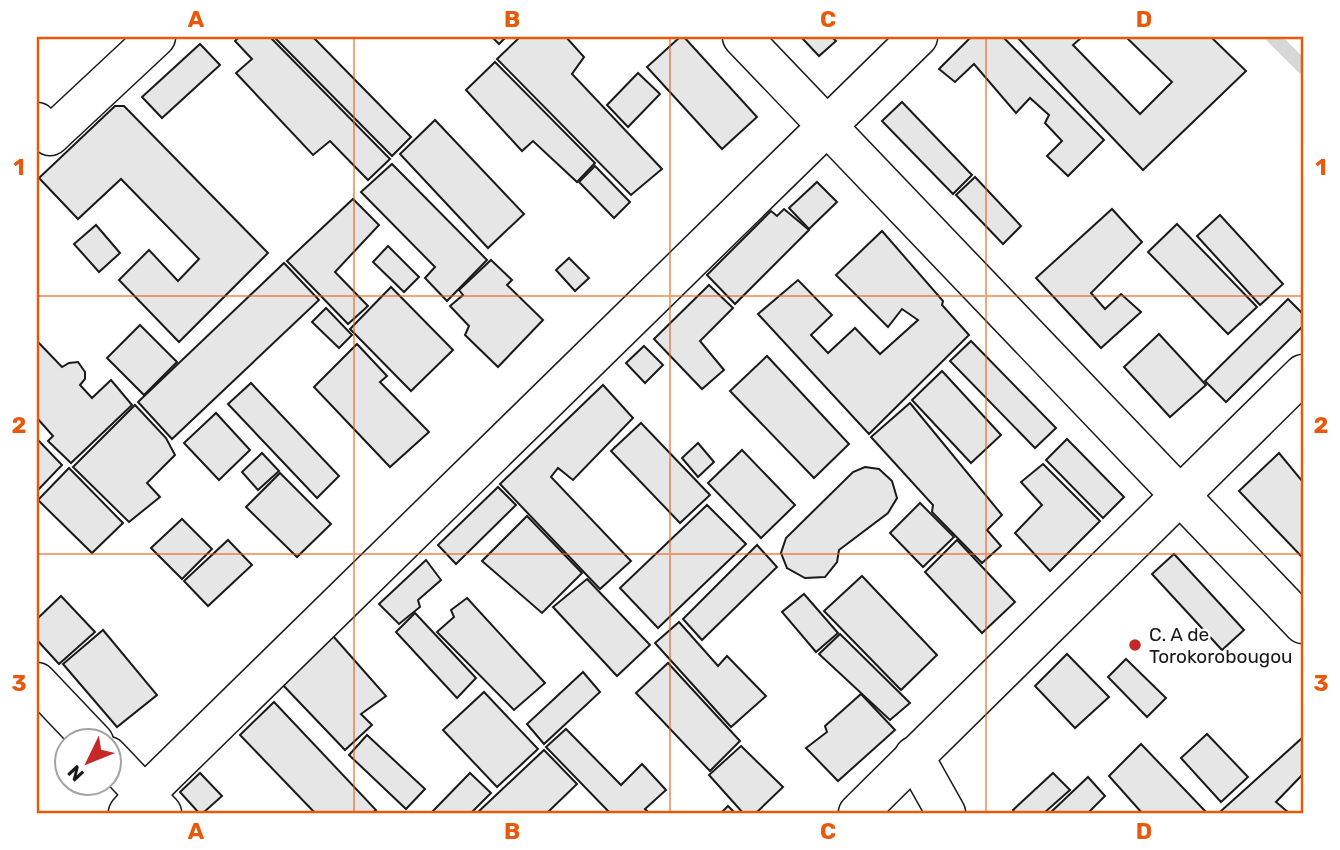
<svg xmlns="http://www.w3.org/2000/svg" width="1340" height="850" viewBox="0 0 1340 850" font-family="Rubik,sans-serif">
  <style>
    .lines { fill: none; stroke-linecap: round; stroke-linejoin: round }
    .stream { stroke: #d7d7d7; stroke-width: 14 }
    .building { fill: #e6e6e6; stroke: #1a1a1a; stroke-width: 2 }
    .minor-casing { stroke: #1a1a1a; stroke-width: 41 }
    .minor { stroke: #fff; stroke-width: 38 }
    .grid { fill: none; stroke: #e8590c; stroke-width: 2; stroke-opacity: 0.55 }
    .poi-dot { fill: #c62828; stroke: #fff; stroke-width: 2.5 }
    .labels { text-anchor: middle; stroke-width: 5; stroke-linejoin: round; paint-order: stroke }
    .poi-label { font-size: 19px; fill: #1a1a1a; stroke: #fff; text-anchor: start }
    .neatline { fill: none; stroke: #e8590c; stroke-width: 2.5 }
    .grid-label { font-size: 23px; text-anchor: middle; font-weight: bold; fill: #e8590c }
  </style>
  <rect width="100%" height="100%" fill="#fff"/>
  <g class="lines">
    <path class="stream" d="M1273 37 1303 67"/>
  </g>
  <g class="building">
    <path d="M239 37H270L390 159 368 180 330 141 313 155 236 73 252 59 235 41Z"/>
    <path d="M274 37H313L411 137 392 156Z"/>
    <path d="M492 37H506L499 44Z"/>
    <path d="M520 37H566L584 57 572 74 662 169 631 195 497 59Z"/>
    <path d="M680 37H684L757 117 722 149 647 67Z"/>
    <path d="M801 37H832L836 41 819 56Z"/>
    <path d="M971 37H1003L1104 140 1068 176 1047 156 1062 141 1045 123 1049 115 1030 98 1016 113 974 64 955 82 939 69Z"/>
    <path d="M1017 37H1082L1073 45 1140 114 1172 82 1126 37H1211L1246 71 1143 170Z"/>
    <path d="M200 44 220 65 162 118 142 97Z"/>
    <path d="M495 62 595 163 577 182 533 141 522 151 466 90Z"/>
    <path d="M638 73 660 94 628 127 607 105Z"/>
    <path d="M902 102 972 175 953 194 882 121Z"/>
    <path d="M115 106H124L268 253 179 342 119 280 149 250 178 281 199 259 121 179 78 219 39 178Z"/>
    <path d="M435 120 524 214 488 248 400 154Z"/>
    <path d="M392 164 487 260 447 301 425 278 435 267 361 192Z"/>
    <path d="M595 166 630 202 614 218 579 182Z"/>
    <path d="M975 177 1021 226 1003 244 956 195Z"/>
    <path d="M817 182 837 202 809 229 789 208Z"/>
    <path d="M353 199 379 225 335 272 368 306 348 324 287 261Z"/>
    <path d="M784 209 809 230 735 304 707 275 771 211 777 216Z"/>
    <path d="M1112 209 1142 242 1091 293 1105 309 1121 294 1141 312 1101 348 1036 278Z"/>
    <path d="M1220 215 1283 284 1260 305 1197 236Z"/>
    <path d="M1177 224 1257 307 1228 334 1148 252Z"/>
    <path d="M96 225 120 253 99 272 74 244Z"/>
    <path d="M882 231 943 301 942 305 969 335 869 434 758 314 798 280 832 315 811 335 828 353 855 328 880 354 918 320 902 309 888 327 836 275Z"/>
    <path d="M388 246 419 277 404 292 373 262Z"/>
    <path d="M569 258 589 278 575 291 556 270Z"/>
    <path d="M491 260 512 280 507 285 543 320 498 367 465 335 469 326 450 306 463 295 459 290Z"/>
    <path d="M284 263 319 300 172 439 138 402Z"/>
    <path d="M709 285 733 308 700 341 724 370 702 389 654 339Z"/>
    <path d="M391 287 453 350 411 391 350 329Z"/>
    <path d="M1288 299 1303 314V326L1226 402 1205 381Z"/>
    <path d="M326 308 352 335 339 348 312 322Z"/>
    <path d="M140 325 177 362 144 395 107 358Z"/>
    <path d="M1159 334 1206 385 1170 417 1124 367Z"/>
    <path d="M37 341 62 367 69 363 78 362 85 372V379L80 385 92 398 111 380 132 405 71 463 48 441 53 436 37 418Z"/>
    <path d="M971 341 1056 428 1035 448 950 361Z"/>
    <path d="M357 344 387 376 380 382 429 432 390 467 314 387Z"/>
    <path d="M644 346 663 365 645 383 626 363Z"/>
    <path d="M767 356 849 444 814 478 730 391Z"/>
    <path d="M942 371 1001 435 971 463 912 400Z"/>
    <path d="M251 383 339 476 317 498 228 404Z"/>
    <path d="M603 385 633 418 573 480 558 468 551 477 631 561 600 589 500 484Z"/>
    <path d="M910 403 1002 515 987 530 1001 546 982 563 932 512 933 505 871 437Z"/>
    <path d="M135 405 166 438 175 455 147 483 160 497 129 522 73 467Z"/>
    <path d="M216 413 250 450 219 480 184 443Z"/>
    <path d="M641 423 710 495 680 523 611 451Z"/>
    <path d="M37 439 62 465 37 491Z"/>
    <path d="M1067 439 1124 497 1103 518 1046 460Z"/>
    <path d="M698 443 714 462 698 477 682 458Z"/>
    <path d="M742 450 795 505 761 538 708 483Z"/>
    <path d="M262 453 279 471 258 490 242 472Z"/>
    <path d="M1279 453 1303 482V558L1239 491Z"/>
    <path d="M1043 464 1100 521 1050 571 1015 533 1042 505 1021 482Z"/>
    <path d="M865 467 879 469 892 481 897 498 888 513 839 550 837 562 825 577 805 578 787 568 781 553 786 538 853 472Z"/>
    <path d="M69 468 123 523 92 553 38 500Z"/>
    <path d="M280 473 331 524 297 557 246 507Z"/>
    <path d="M498 487 516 505 456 564 438 545Z"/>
    <path d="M920 503 954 537 923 567 890 533Z"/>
    <path d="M707 505 746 544 658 628 620 588Z"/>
    <path d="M527 516 582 573 542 613 482 561Z"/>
    <path d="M182 519 212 549 182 579 151 548Z"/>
    <path d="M228 540 252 565 208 606 184 581Z"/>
    <path d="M957 540 1015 602 982 633 925 572Z"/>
    <path d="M757 545 777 567 702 640 683 619Z"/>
    <path d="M1174 554 1244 630 1222 650 1152 574Z"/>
    <path d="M426 560 441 580 418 600 420 607 399 624 379 604Z"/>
    <path d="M862 576 937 655 901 690 824 611Z"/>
    <path d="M587 579 650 645 617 676 553 607Z"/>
    <path d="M804 594 838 633 816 652 782 612Z"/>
    <path d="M61 596 95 632 59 664 37 640V619Z"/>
    <path d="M467 598 545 683 514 710 437 632 454 617 451 610Z"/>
    <path d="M415 613 476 678 457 698 396 632Z"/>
    <path d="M679 622 718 666 727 656 766 696 731 727 655 643Z"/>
    <path d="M103 630 157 695 117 727 63 664Z"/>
    <path d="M840 634 910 703 890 720 819 654Z"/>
    <path d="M333 636 386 696 361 714 372 725 345 750 281 683Z"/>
    <path d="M1067 654 1109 697 1075 728 1035 686Z"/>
    <path d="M1126 659 1166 698 1147 717 1108 677Z"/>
    <path d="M668 663 740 741 710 771 636 693Z"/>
    <path d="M583 672 600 692 544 744 527 724Z"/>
    <path d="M484 692 538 749 497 787 443 730Z"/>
    <path d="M861 694 895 730 838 781 806 748 827 732 825 726Z"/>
    <path d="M274 702 376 810 372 813H315L240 735Z"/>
    <path d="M566 729 621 785 642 764 666 790 645 809 649 813H610L546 747Z"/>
    <path d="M1207 734 1248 777 1221 802 1181 758Z"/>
    <path d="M367 735 425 789 406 809 349 755Z"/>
    <path d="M1301 739 1303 741V774L1276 802 1289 813H1223L1221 811Z"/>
    <path d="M1141 744 1207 813H1142L1109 776Z"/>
    <path d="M741 746 783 787 756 813H743L709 775Z"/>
    <path d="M544 750 577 784 547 813H477Z"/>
    <path d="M200 773 222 796 203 813H199L180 792Z"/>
    <path d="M470 773 491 793 471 813H431Z"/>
    <path d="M1053 773 1070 790 1044 813H1015L1013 810Z"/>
    <path d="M1088 777 1105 796 1088 813H1050Z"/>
    <path d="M728 806 735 813H721Z"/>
  </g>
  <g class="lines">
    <g class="minor-casing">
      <g id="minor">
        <path d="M742 37 1303 624"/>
        <path d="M37 122 50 136 156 37"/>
        <path d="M37 682 94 742"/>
        <path d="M108 756 162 813"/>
        <path d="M914 756 946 813"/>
        <path d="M128 813 145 794 918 37"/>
        <path d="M858 813 1303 374"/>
      </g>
    </g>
    <use href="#minor" class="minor"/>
  </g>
  <path class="grid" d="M354 37V813M670 37V813M986 37V813M37 296H1303M37 554H1303"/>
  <circle class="poi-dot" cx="1135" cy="645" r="7"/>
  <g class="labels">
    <g class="poi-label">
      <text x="1149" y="641">C. A de<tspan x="1149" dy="22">Torokorobougou</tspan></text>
    </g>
  </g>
  <rect width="1340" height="850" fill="none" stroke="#ffffff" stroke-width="77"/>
  <g transform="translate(88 762) rotate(227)"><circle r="33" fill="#ffffff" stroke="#a3a3a3" stroke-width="2"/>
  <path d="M0-5L12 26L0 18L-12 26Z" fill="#c62828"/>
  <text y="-10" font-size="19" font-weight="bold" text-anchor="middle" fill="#1a1a1a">N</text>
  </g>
  <rect x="38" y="38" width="1264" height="774" class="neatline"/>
  <g class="grid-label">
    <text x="196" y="27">A</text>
    <text x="512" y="27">B</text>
    <text x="828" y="27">C</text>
    <text x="1144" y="27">D</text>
    <text x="19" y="175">1</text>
    <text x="1321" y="175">1</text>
    <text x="19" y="433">2</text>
    <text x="1321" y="433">2</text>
    <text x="19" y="691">3</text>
    <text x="1321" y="691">3</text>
    <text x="196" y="839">A</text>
    <text x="512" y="839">B</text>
    <text x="828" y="839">C</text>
    <text x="1144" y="839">D</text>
  </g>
</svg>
